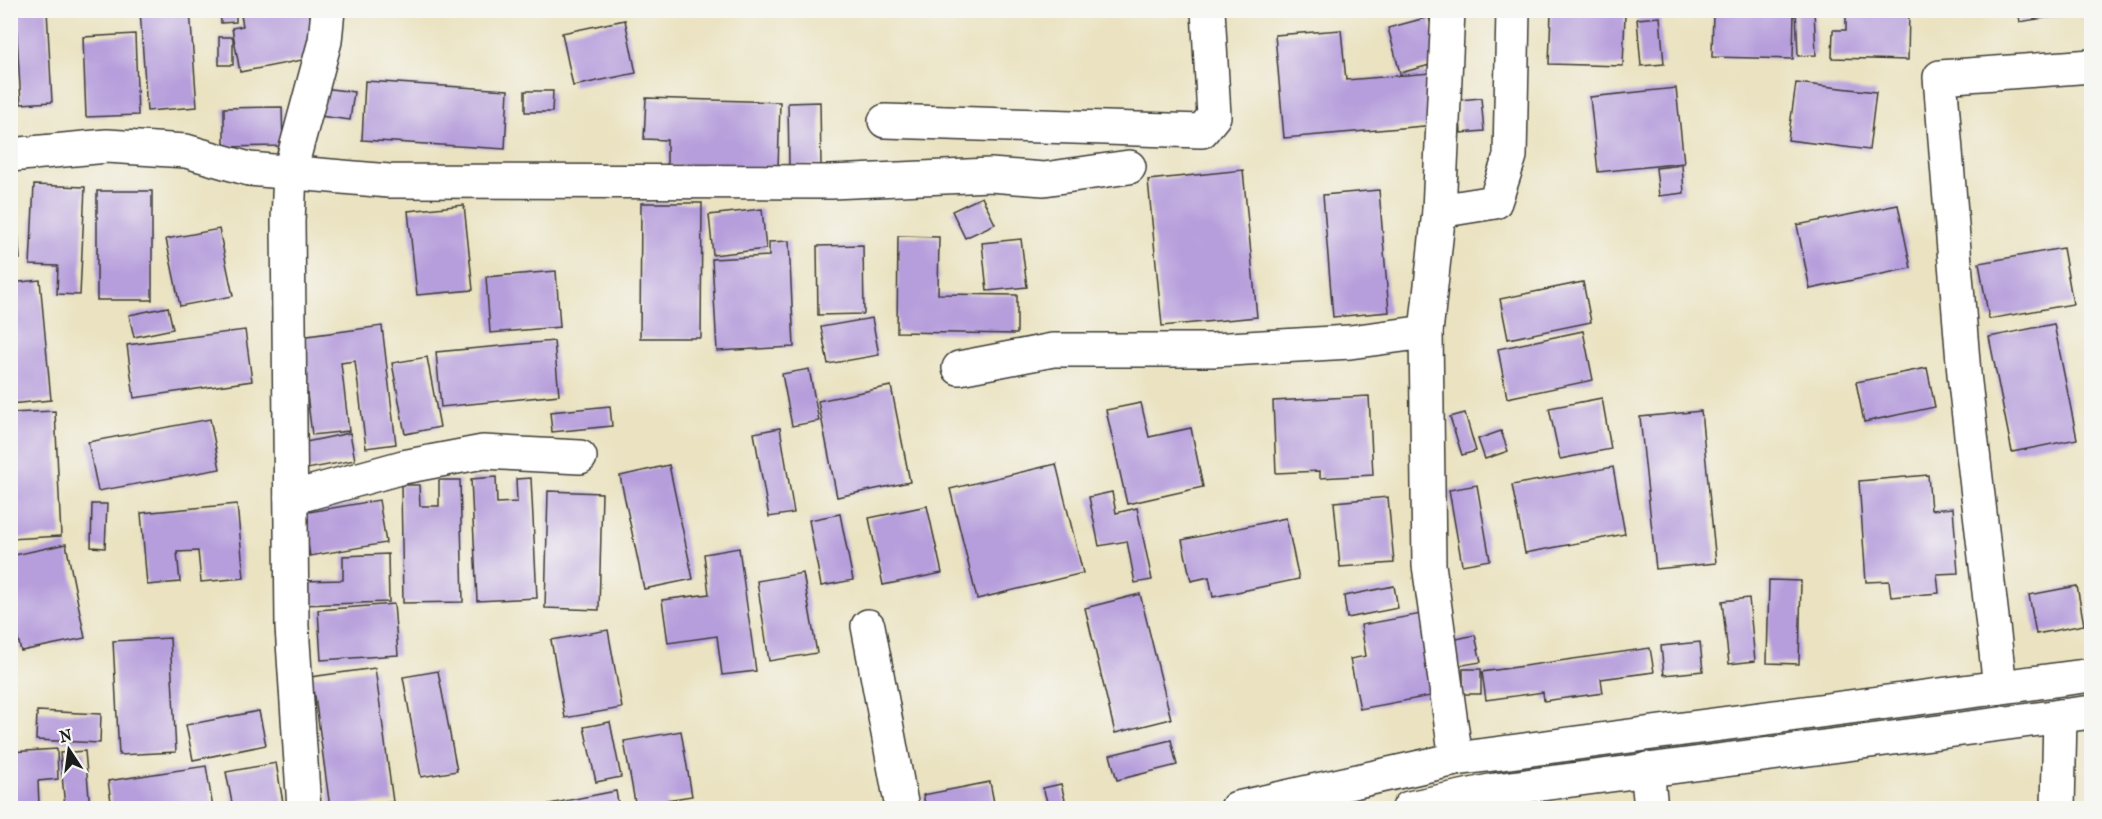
<svg xmlns="http://www.w3.org/2000/svg" width="2102" height="819" viewBox="0 0 2102 819" font-family="'IM FELL French Canon',serif">
  <style>
    .building { fill: #b69ddb }
    .lines { fill: none; stroke-linecap: round; stroke-linejoin: round }
    .minor-casing { stroke: #3b3a35; stroke-width: 36 }
    .minor { stroke: #fff; stroke-width: 33 }
  </style>
  <rect width="100%" height="100%" fill="#f6f6f2"/>
  <filter id="ink" filterUnits="userSpaceOnUse"><feTurbulence type="fractalNoise" baseFrequency=".0167" numOctaves="2"/><feDisplacementMap in="SourceGraphic" scale="12" xChannelSelector="R" yChannelSelector="G"/><feConvolveMatrix kernelMatrix="1 2 1 2 8 2 1 2 1" color-interpolation-filters="sRGB"/></filter>
  <filter id="wash" filterUnits="userSpaceOnUse"><feTurbulence type="fractalNoise" baseFrequency=".008" numOctaves="4" result="noise"/><feDisplacementMap in="SourceGraphic" scale="24" xChannelSelector="R" yChannelSelector="G"/><feGaussianBlur stdDeviation="1.35" result="paint"/><feColorMatrix in="noise" values="0 0 0 0 0 0 0 0 0 0 0 0 0 0 0 0 0 1.4 0 .05"/><feComposite in="paint" operator="in"/></filter>
  <g filter="url(#wash)">
    <rect width="100%" height="100%" fill="#eae2c0"/>
    <g id="blocks">
      <g class="building">
        <path d="M10 10H47L52 102 21 104 16 20H10Z"/>
        <path d="M140 10H190L197 107 147 111Z"/>
        <path d="M220 10H236V22L221 23Z"/>
        <path d="M240 10H309L318 57 240 72 232 28 243 26Z"/>
        <path d="M1713 10H1794L1793 59 1712 57Z"/>
        <path d="M1814 10 1816 55 1798 56 1796 11Z"/>
        <path d="M1846 10H1909L1908 60 1832 58 1833 30H1846Z"/>
        <path d="M2018 10H2076L2077 12 2020 22Z"/>
        <path d="M1551 12 1625 15 1623 66 1549 64Z"/>
        <path d="M1429 17 1441 62 1400 73 1388 28Z"/>
        <path d="M1660 17 1664 64 1641 66 1637 19Z"/>
        <path d="M625 20 636 73 573 86 562 33Z"/>
        <path d="M1341 30 1346 80 1431 73 1436 125 1284 138 1275 35Z"/>
        <path d="M135 34 138 115 86 117 83 37Z"/>
        <rect x="219" y="37" width="14" height="28"/>
        <path d="M365 81 508 90 505 149 362 140Z"/>
        <path d="M1796 83 1876 92 1869 150 1788 140Z"/>
        <path d="M323 88 354 92 350 120 320 116Z"/>
        <path d="M1676 88 1684 163 1598 172 1590 97Z"/>
        <path d="M525 91H553L552 112H525Z"/>
        <path d="M646 98 780 102 778 169 667 166V140L644 139Z"/>
        <path d="M1481 98 1484 131 1461 133 1459 100Z"/>
        <path d="M820 102 821 165 789 166 788 103Z"/>
        <path d="M282 107 283 146 224 147V108Z"/>
        <path d="M1682 165 1684 193 1659 196 1656 168Z"/>
        <path d="M1243 170 1257 317 1162 326 1148 180Z"/>
        <path d="M34 185 85 187 80 295 57 294 58 266 30 265Z"/>
        <path d="M1379 190 1389 312 1333 317 1323 195Z"/>
        <rect x="97" y="191" width="55" height="109"/>
        <path d="M10 192H15L20 259 10 260Z"/>
        <path d="M982 197 995 224 965 238 952 211Z"/>
        <path d="M641 203H702L701 338H640Z"/>
        <path d="M464 205 473 290 417 295 408 211Z"/>
        <path d="M1898 205 1911 268 1810 289 1797 225Z"/>
        <path d="M762 209 766 249 713 255 709 215Z"/>
        <path d="M219 229 233 296 180 306 166 239Z"/>
        <path d="M898 236 939 237 938 294 1017 295V334L897 332Z"/>
        <path d="M1021 239 1027 287 987 291 982 243Z"/>
        <path d="M789 241 794 347 717 351 712 259 769 256V242Z"/>
        <path d="M863 245 864 314 818 315 817 246Z"/>
        <path d="M2063 248 2073 304 1989 319 1979 263Z"/>
        <path d="M556 271 560 327 490 333 486 277Z"/>
        <path d="M40 280 51 400 10 404V283Z"/>
        <path d="M1583 282 1591 322 1508 339 1500 299Z"/>
        <path d="M168 307 173 329 134 337 129 315Z"/>
        <path d="M872 318 879 355 828 364 821 327Z"/>
        <path d="M2054 324 2077 439 2012 452 1989 337Z"/>
        <path d="M382 326 396 444 366 448 355 361 341 363 349 431 312 435 300 337Z"/>
        <path d="M245 330 252 381 134 398 127 345Z"/>
        <path d="M1583 331 1593 380 1507 398 1498 349Z"/>
        <path d="M554 341 559 395 441 407 436 352Z"/>
        <path d="M427 357 440 427 405 434 392 363Z"/>
        <path d="M1927 368 1935 407 1864 422 1856 382Z"/>
        <path d="M809 369 819 421 792 426 782 374Z"/>
        <path d="M891 386 910 482 837 497 818 401Z"/>
        <path d="M1369 396 1373 475 1320 478V471L1276 473 1273 401Z"/>
        <path d="M1602 398 1611 449 1560 459 1549 408Z"/>
        <path d="M1141 403 1149 437 1191 428 1203 487 1127 504 1106 410Z"/>
        <path d="M610 406 612 426 552 432 550 412Z"/>
        <path d="M55 411 61 536 10 539V413Z"/>
        <path d="M1701 411 1716 563 1656 569 1640 417Z"/>
        <path d="M1465 413 1476 451 1462 455 1450 417Z"/>
        <path d="M210 419 220 469 98 491 88 442Z"/>
        <path d="M780 428 794 513 769 517 754 433Z"/>
        <path d="M1501 431 1508 451 1485 459 1478 439Z"/>
        <path d="M350 433 355 460 302 470 296 444Z"/>
        <path d="M1056 464 1083 573 977 599 950 489Z"/>
        <path d="M669 465 693 579 644 589 620 476Z"/>
        <path d="M1613 467 1625 534 1525 553 1512 485Z"/>
        <path d="M1928 475 1931 510 1953 508 1958 573 1937 574 1939 593 1891 597 1889 581 1866 582 1859 481Z"/>
        <path d="M496 477 497 503 517 502 516 479 531 478 537 598 477 601 471 479Z"/>
        <path d="M439 480H460L463 602 403 603 401 485H419L420 506H439Z"/>
        <path d="M1477 485 1490 560 1462 565 1449 490Z"/>
        <path d="M548 491 602 493 599 610 545 608Z"/>
        <path d="M1112 492 1116 513 1137 508 1152 580 1135 583 1127 541 1099 546 1089 497Z"/>
        <path d="M1388 497 1394 563 1340 567 1334 502Z"/>
        <path d="M379 500 386 543 310 556 303 513Z"/>
        <path d="M92 504H107L105 548 91 547Z"/>
        <path d="M237 504 244 578 201 582 198 551 177 552 180 582 147 585 141 513Z"/>
        <path d="M927 506 942 573 883 585 869 518Z"/>
        <path d="M840 514 853 580 821 586 809 520Z"/>
        <path d="M1286 518 1299 579 1213 597 1209 577 1191 581 1182 540Z"/>
        <path d="M66 544 85 638 21 651 10 606V556Z"/>
        <path d="M739 548 756 671 722 675 717 636 668 643 662 600 709 594 704 554Z"/>
        <path d="M388 554 389 602 301 605V581L343 580V556Z"/>
        <path d="M803 573 817 653 769 661 757 581Z"/>
        <path d="M1769 580 1801 581 1799 664 1767 663Z"/>
        <path d="M1394 586 1398 608 1347 618 1344 596Z"/>
        <path d="M2077 586 2084 625 2036 634 2029 595Z"/>
        <path d="M1140 594 1171 719 1115 733 1085 608Z"/>
        <path d="M1749 598 1755 661 1729 664 1722 601Z"/>
        <path d="M394 604 398 655 321 660 318 610Z"/>
        <path d="M1421 614 1436 695 1360 709 1350 659 1366 656 1361 625Z"/>
        <path d="M608 630 622 708 565 718 551 640Z"/>
        <path d="M1475 635 1481 662 1457 666 1452 640Z"/>
        <path d="M170 638 176 752 119 755 113 641Z"/>
        <path d="M1700 642 1703 671 1664 675 1661 646Z"/>
        <path d="M1650 648 1654 672 1601 679 1603 693 1544 701 1543 692 1486 700 1482 672Z"/>
        <path d="M375 668 393 802 330 808 315 696 298 698 296 679Z"/>
        <rect x="1463" y="669" width="18" height="25"/>
        <path d="M438 671 457 771 421 777 403 677Z"/>
        <path d="M37 711 101 714 100 743 36 740Z"/>
        <path d="M259 711 266 745 193 760 186 725Z"/>
        <path d="M610 722 621 777 596 782 584 727Z"/>
        <path d="M681 731 692 796 667 800 668 808H636L624 741Z"/>
        <path d="M1171 740 1177 765 1117 780 1110 755Z"/>
        <path d="M57 749 58 779 38 781 39 805 10 806V752Z"/>
        <path d="M85 751 90 808H65L60 753Z"/>
        <path d="M276 763 284 808H233L226 772Z"/>
        <path d="M206 766 213 808H112L108 781Z"/>
        <path d="M990 782 995 808H926L923 795Z"/>
        <path d="M1061 784 1067 808H1049L1043 788Z"/>
        <path d="M616 791 619 808H550L549 804Z"/>
      </g>
    </g>
  </g>
  <g filter="url(#ink)">
    <use href="#blocks" fill-opacity="0" stroke="#3b3a35" stroke-width="1.5"/>
    <g class="lines">
      <g class="minor-casing">
        <g id="minor">
          <path d="M1448 10 1439 211 1426 332 1429 565 1456 759"/>
          <path d="M885 121 1202 131 1214 116 1208 10"/>
          <path d="M10 155 107 146 186 151 249 169 389 181 831 182 990 175 1044 179 1129 167"/>
          <path d="M1439 211 1495 202 1510 156 1513 10"/>
          <path d="M959 368 1053 350H1213L1350 342 1426 332"/>
          <path d="M291 498 403 467 483 452 580 457"/>
          <path d="M868 626 902 808"/>
          <path d="M2000 687 1964 374 1940 77 2092 66"/>
          <path d="M1647 769 1651 808"/>
          <path d="M304 808 292 627 288 222 290 171 325 41 328 10"/>
          <path d="M1237 808 1456 759 2092 675"/>
          <path d="M1409 808 1495 790 2092 712"/>
          <path d="M2058 808 2060 716"/>
        </g>
      </g>
      <use href="#minor" class="minor"/>
    </g>
  </g>
  <rect width="2102" height="819" fill="none" stroke="#f6f6f2" stroke-width="36"/>
  <g transform="translate(69 750) rotate(347)" stroke="#f6f6f2" stroke-width="4.5" paint-order="stroke">
  <path d="M0-4.5L10 22L0 15L-10 22Z" fill="#1c1c1c"/>
  <text y="-9" font-size="16" font-weight="bold" text-anchor="middle" fill="#1c1c1c">N</text>
  </g>
</svg>
